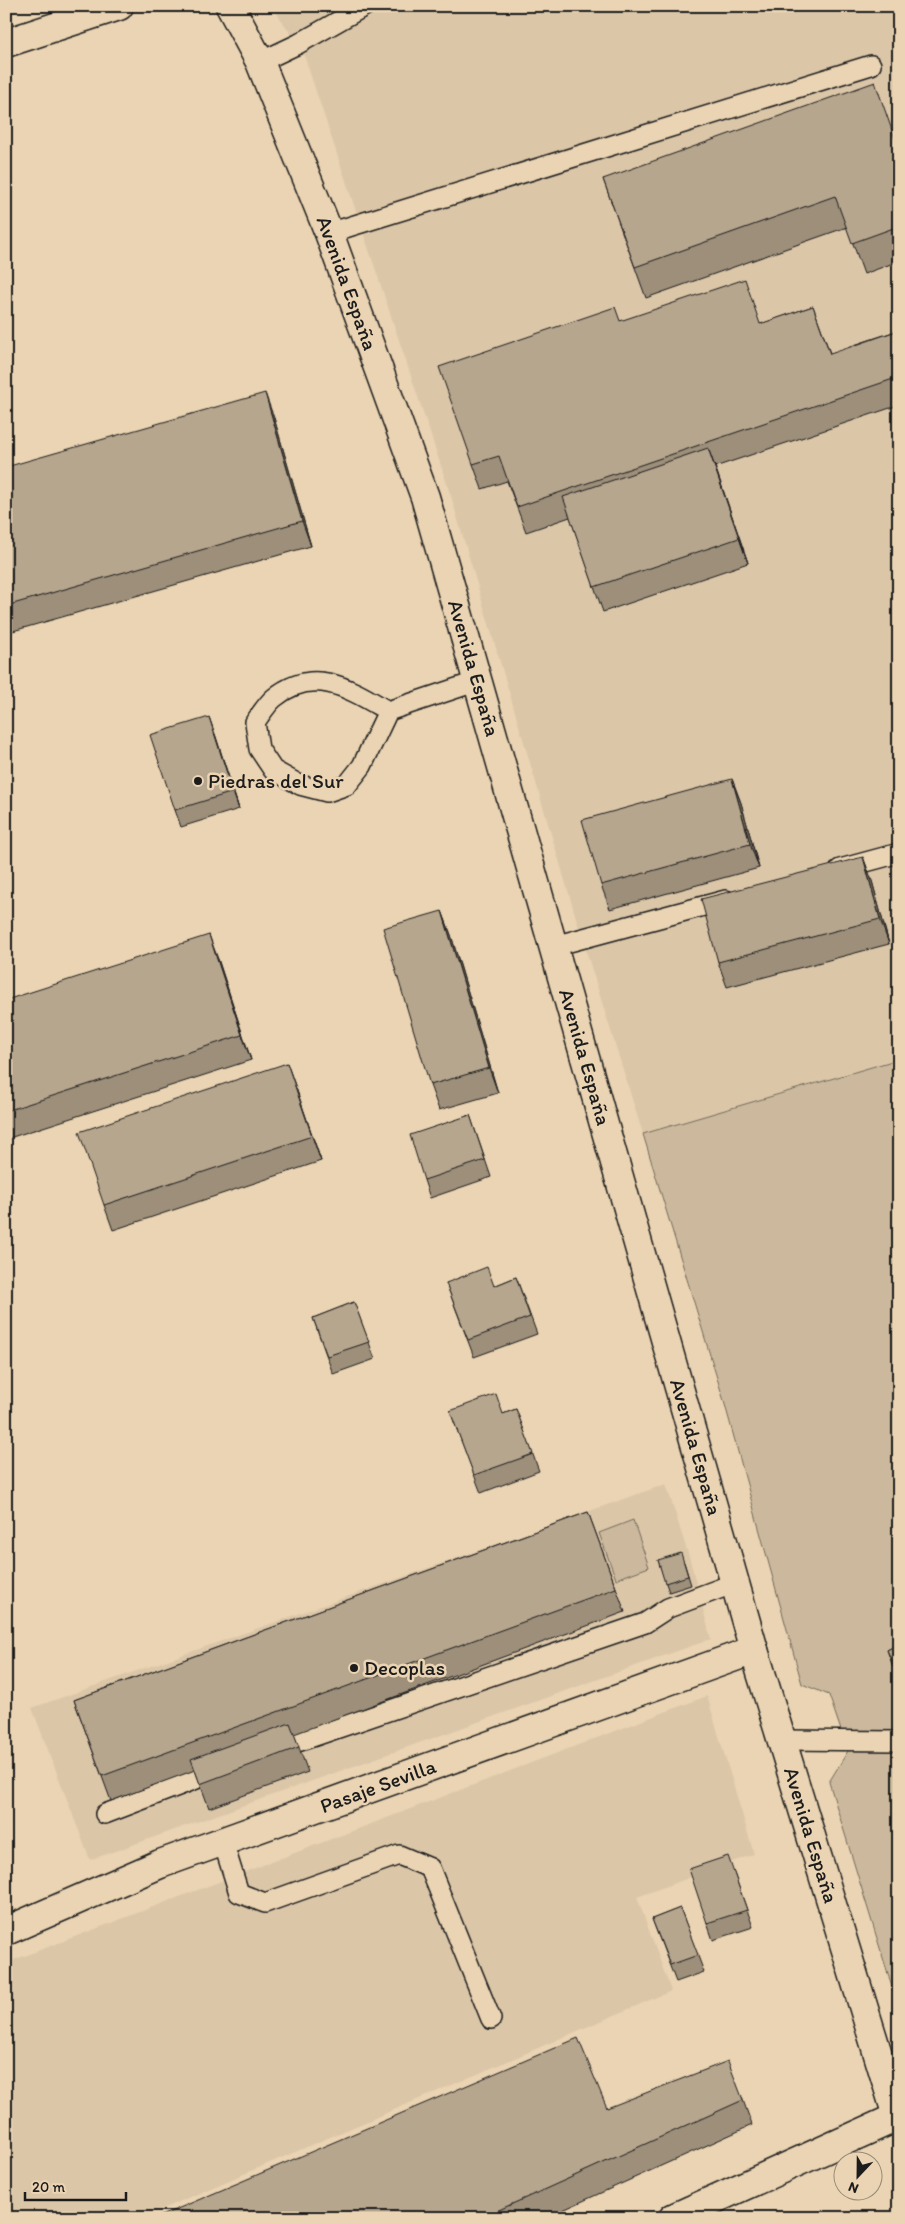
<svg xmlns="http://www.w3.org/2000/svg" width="905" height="2224" viewBox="0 0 905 2224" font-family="Itim,sans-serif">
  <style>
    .built { fill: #dbc6a8 }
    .green { fill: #ccb99d; stroke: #746a5c }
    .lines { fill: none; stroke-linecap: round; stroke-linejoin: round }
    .service-casing { stroke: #1c1c1c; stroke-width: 22 }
    .minor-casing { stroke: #1c1c1c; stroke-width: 31 }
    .secondary-casing { stroke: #1c1c1c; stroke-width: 31 }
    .service { stroke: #ead4b3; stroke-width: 19 }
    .minor { stroke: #ead4b3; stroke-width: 28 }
    .secondary { stroke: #ead4b3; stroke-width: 28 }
    .wall { fill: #9d8f7a; stroke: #1c1c1c }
    .shaded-wall { fill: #807463; stroke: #1c1c1c }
    .building { fill: #b7a68e; stroke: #1c1c1c }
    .poi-dot { fill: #1c1c1c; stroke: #ead4b3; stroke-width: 2 }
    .labels { text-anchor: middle; stroke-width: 5; stroke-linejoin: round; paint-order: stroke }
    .street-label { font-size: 21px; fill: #1c1c1c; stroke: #ead4b3 }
    .poi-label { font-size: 21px; fill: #1c1c1c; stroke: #ead4b3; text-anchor: start }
  </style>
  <rect width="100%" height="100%" fill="#ead4b3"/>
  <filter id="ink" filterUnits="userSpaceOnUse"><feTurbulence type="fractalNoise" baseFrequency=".02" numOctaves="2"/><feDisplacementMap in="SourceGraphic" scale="10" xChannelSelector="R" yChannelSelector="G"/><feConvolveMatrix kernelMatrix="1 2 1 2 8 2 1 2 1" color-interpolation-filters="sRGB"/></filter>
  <g filter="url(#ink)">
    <g class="built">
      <path d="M272 6H899V1059L643 1134 582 938 450 493 303 52Z"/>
      <path d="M666 1484 690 1560 711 1639 90 1860 32 1708Z"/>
      <path d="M707 1696 754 1854 637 1897 671 1991 141 2218H6V1963Z"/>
    </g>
    <g class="green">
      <path d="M899 1059V2010L829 1782 848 1751 829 1695 802 1684 724 1401 643 1134Z"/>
      <path d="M633 1520 649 1567 616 1579 599 1533Z"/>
    </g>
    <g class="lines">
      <g class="service-casing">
        <g id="service">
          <path d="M260 62 298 44 365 6"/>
          <path d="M329 233 871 65"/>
          <path d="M388 711 362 766 347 785 327 792 300 785 273 770 259 749 255 722C261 714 267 704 274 698 314 665 350 689 388 711L478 681"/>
          <path d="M840 869 899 853"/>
          <path d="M554 946 726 900"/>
          <path d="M782 1740 899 1741"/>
          <path d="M274 1750 645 1623 668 1608 735 1583"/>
          <path d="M105 1814 220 1770"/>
          <path d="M223 1842 239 1893 265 1903 399 1855 430 1868 491 2019"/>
        </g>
      </g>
      <g class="minor-casing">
        <g id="minor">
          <path d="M6 43 119 6"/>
          <path d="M6 1931 160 1864 754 1650"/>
          <path d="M673 2218 897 2117"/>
        </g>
      </g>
      <g class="secondary-casing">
        <path id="secondary" d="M230 6 260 62 329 233 425 497 754 1650 899 2123"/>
      </g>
      <use href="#service" class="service"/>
      <use href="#minor" class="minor"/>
      <use href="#secondary" class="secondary"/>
    </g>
    <g class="wall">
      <path d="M899 149V261L864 274 847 227 646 298 603 179Z"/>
      <path d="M813 306 830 353 899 330V405L715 467 748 563 603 612 570 517 526 532 507 481 482 489 473 464 621 321 761 324Z"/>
      <path d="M274 418 311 546 6 633V467Z"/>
      <path d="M215 734 239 809 181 827 175 810Z"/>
      <path d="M732 779 741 803 759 868 610 909 601 885Z"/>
      <path d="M863 857 872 881 889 944 727 987 718 962Z"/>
      <path d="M442 911 451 935 498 1093 439 1110 430 1085Z"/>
      <path d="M218 959 251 1060 6 1139V1000Z"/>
      <path d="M296 1088 321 1161 113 1230 104 1205Z"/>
      <path d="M470 1115 491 1177 430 1198 424 1180Z"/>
      <path d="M516 1277 537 1334 474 1357 446 1283 494 1286Z"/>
      <path d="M354 1302 375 1359 333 1374 313 1318Z"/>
      <path d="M516 1409 539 1471 481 1493 450 1411 503 1414Z"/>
      <path d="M588 1512 625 1612 294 1734 308 1772 209 1808 195 1770 111 1801 74 1700Z"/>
      <path d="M658 1560 684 1562 691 1585 669 1592Z"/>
      <path d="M899 1644V1679L893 1667 887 1650Z"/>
      <path d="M734 1873 753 1927 713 1940 707 1923Z"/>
      <path d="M680 1908 704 1972 676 1982 652 1919Z"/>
      <path d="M743 2100 752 2125 545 2218H156L607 2108Z"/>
    </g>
    <g class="shaded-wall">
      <path d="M265 393 274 418 311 546 302 521Z"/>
      <path d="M708 448 717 472 748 563 739 538Z"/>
      <path d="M209 717 215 734 239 809 233 792Z"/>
      <path d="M732 779 741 803 759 868 750 844Z"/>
      <path d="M863 857 872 881 889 944 880 919Z"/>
      <path d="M442 911 451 935 498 1093 489 1068Z"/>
      <path d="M209 935 218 959 251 1060 242 1035Z"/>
      <path d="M287 1063 296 1088 321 1161 312 1136Z"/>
    </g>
    <g class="building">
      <path d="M875 82 899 150V226L852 243 835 196 635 267 603 179Z"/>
      <path d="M745 279 760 324 813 306 830 354 899 330V377L517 507 499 456 473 464 439 367 615 307 620 321Z"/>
      <path d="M265 393 302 521 6 606V467Z"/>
      <path d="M708 448 739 538 594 587 563 497Z"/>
      <path d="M209 717 233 792 175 810 150 735Z"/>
      <path d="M732 779 750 844 601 885 582 820Z"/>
      <path d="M863 857 880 919 718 962 701 899Z"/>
      <path d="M442 911 489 1068 430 1085 383 928Z"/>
      <path d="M209 935 242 1035 6 1111V1000Z"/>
      <path d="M287 1063 312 1136 104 1205 79 1132Z"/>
      <path d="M470 1115 485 1160 424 1180 410 1135Z"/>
      <path d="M487 1267 494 1286 516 1277 530 1317 468 1340 446 1283Z"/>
      <path d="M354 1302 369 1342 327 1356 313 1318Z"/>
      <path d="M496 1394 503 1414 516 1409 533 1454 474 1475 450 1411Z"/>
      <path d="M588 1512 616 1588 102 1776 74 1700Z"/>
      <path d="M681 1553 688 1576 665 1583 658 1560Z"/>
      <path d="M899 1644V1676L887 1650Z"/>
      <path d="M290 1723 299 1747 200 1784 191 1759Z"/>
      <path d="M728 1856 747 1910 707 1923 689 1869Z"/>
      <path d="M680 1908 698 1955 670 1965 652 1919Z"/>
      <path d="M578 2038 607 2108 728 2061 743 2100 481 2218H156Z"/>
    </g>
  </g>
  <g class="poi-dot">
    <circle cx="198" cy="781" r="5"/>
    <circle cx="354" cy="1668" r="5"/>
  </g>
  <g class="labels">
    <g class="street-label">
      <text transform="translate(347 283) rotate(70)" y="7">Avenida España</text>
      <text transform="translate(474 668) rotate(74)" y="7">Avenida España</text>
      <text transform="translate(585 1057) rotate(74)" y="7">Avenida España</text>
      <text transform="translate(696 1447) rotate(74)" y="7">Avenida España</text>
      <text transform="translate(378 1786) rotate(-20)" y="7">Pasaje Sevilla</text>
      <text transform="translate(811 1835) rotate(73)" y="7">Avenida España</text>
    </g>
    <g class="poi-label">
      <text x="208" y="788">Piedras del Sur</text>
      <text x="364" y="1675">Decoplas</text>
    </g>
  </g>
  <rect width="905" height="2224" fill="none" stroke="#ead4b3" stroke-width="25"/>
  <rect x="12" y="12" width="880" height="2199" fill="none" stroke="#1c1c1c" stroke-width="2" filter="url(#ink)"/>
  <g transform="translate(858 2176) rotate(202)"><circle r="24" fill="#ead4b3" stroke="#988a77"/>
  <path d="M0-4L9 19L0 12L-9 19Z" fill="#1c1c1c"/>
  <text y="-8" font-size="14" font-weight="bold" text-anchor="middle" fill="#1c1c1c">N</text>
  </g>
  <path d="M25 2192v8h101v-8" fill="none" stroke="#1c1c1c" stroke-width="2.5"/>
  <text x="32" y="2192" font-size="15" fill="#1c1c1c" stroke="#ead4b3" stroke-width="4" paint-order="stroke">20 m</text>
</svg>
